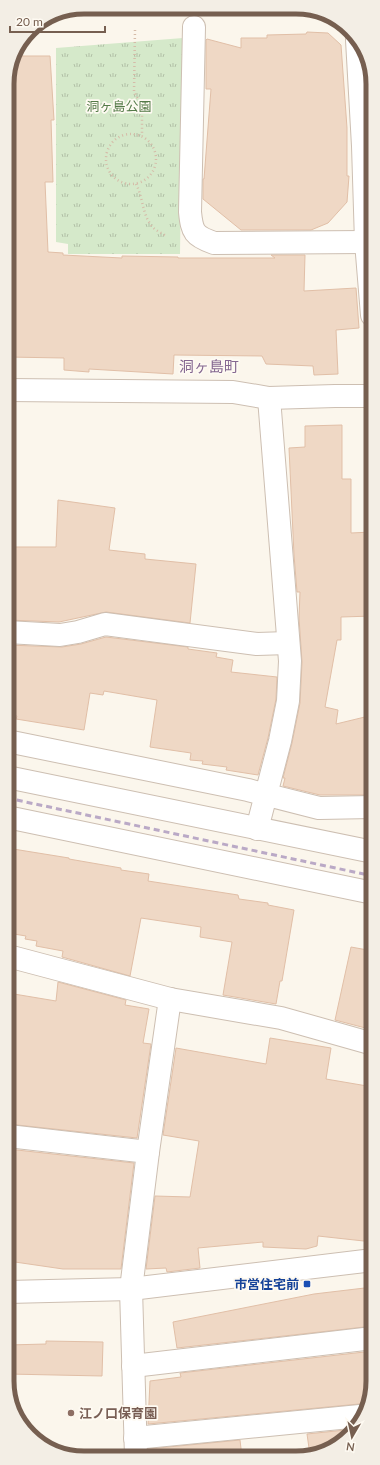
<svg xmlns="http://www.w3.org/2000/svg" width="380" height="1465" viewBox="0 0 380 1465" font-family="Lato,'Noto Sans JP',sans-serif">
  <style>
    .grass { fill: url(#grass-tufts) }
    .building { fill: #efd8c5; stroke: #e1bfa7 }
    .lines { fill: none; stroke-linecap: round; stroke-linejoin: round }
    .minor-casing { stroke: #cdbfb2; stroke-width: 24 }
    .path { stroke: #d5bba8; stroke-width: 2.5; stroke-dasharray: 1 3; stroke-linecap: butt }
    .minor { stroke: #fff; stroke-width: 22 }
    .rail { stroke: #baa9c6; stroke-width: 3; stroke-dasharray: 6 4; stroke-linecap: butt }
    .transit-dot { fill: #1a4fb4; stroke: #fefaf2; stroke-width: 1.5 }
    .education-dot { fill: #8d6e63; stroke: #fefaf2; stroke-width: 1.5 }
    .labels { text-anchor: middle; stroke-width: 3.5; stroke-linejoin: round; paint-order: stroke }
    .park-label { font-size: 13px; fill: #547a48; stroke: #fefaf2 }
    .transit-label { font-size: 13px; font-weight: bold; fill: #164399; stroke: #fefaf2; text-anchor: end }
    .education-label { font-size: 13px; font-weight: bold; fill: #785e54; stroke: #fefaf2; text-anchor: start }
    .quarter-label { font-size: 15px; fill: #856891; stroke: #fefaf2 }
    .rim { fill: none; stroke: #765f50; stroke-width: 5 }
  </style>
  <defs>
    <pattern id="grass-tufts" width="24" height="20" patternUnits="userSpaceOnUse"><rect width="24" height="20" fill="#d5e9ca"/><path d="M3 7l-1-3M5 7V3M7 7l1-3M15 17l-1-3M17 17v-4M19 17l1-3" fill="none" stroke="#b1c0a6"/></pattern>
  </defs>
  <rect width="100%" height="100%" fill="#fbf6ec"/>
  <path class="grass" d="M183 38 180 254H68V244L56 242V48Z"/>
  <g class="building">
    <path d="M307 32 328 33 341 45 347 128V176H349L347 202 328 223 311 230H241L203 199V179H204L211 89H206V40L207 39 241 48V38H267V35L306 34Z"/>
    <path d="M13 56H50L54 120H51L53 182H45L48 252 63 253V255L122 258V256L178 257V258H275L271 255H305L304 291 356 288 359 328 336 330 338 374 314 375 313 366 266 364 262 356 174 355 173 374 89 369V372L64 370V358L7 357V153Z"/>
    <path d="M342 425V479H351V533L372 532 373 616 341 617V640H337L325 707 338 710 336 724 373 715V776L368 777 370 795H320L283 786 285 778H283L292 743 300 703 302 662 299 618 300 592H297L294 555 289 448 305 447V426Z"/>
    <path d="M58 500 115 508 109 550 145 554V559L196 564 190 623 106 612 59 622 7 620V547H56Z"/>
    <path d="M106 637 188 647V649L217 653 216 657 233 660 231 672 277 677 276 699 268 738 258 775 226 770 227 767 202 764 203 761 190 760 191 753 150 747 157 700 104 691 103 695 90 693 84 730 16 719 17 716 7 714V645L62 647 81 644Z"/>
    <path d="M7 848 69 858V859L121 868V870L149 874 148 881 238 895 239 899 268 903V905L294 910 282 981H280L276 1004 223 995 232 942 200 937 201 927 141 918 130 976 62 957 63 951 36 946 37 941 25 939 26 936 8 933Z"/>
    <path d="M351 947 373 951V1030L335 1020Z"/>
    <path d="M58 982 126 1000 125 1005 149 1009 143 1043 151 1044 137 1138 8 1124V993L56 1001Z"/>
    <path d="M270 1038 331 1048 326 1079 373 1087V1242L318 1236 317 1246 306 1249 263 1247V1242L198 1248 200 1268 167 1272 166 1268 146 1269 155 1196 190 1197 199 1141 163 1135 176 1048 266 1064Z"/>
    <path d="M8 1149 134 1163 121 1269H63L8 1261Z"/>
    <path d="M373 1287V1326L177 1348 173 1322 314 1294Z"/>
    <path d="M46 1341 103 1342 102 1376 8 1374V1345L46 1344Z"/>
    <path d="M373 1351V1385L365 1405 359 1404 148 1424 150 1381 181 1377 180 1373Z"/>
    <path d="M355 1429 354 1432 310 1455 307 1434Z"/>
    <path d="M240 1440 242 1457H148V1449Z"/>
  </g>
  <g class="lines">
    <g class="minor-casing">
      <g id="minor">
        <path d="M194 27 190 212C192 232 194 236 214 243L366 242"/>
        <path d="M357 40 363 146 366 242 372 315"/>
        <path d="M7 390 233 392 269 398 335 396H372"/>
        <path d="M7 632 60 635 78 632 105 624 257 644 288 643"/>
        <path d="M7 741 248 790 319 808 373 807"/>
        <path d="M7 777 373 852"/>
        <path d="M7 817 373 893"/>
        <path d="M257 829 280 741 288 701 290 661 269 398"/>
        <path d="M8 956 170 999 281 1018 373 1044"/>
        <path d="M8 1136 148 1152"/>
        <path d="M8 1292 131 1289 373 1260"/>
        <path d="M133 1366 373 1338"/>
        <path d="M135 1438 360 1416"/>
        <path d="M136 1457 131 1289 148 1152 170 999"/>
      </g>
    </g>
    <g class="path">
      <path d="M135 30 134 92 142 106V136"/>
      <circle cx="131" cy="159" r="25"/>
      <path d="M136 184C143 197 142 213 151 225 154 230 162 233 166 236"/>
    </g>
    <use href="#minor" class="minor"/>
    <path class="rail" d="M7 798 373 876"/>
  </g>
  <rect class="transit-dot" x="303" y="1280" width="8" height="8" rx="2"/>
  <circle class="education-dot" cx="71" cy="1413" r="4"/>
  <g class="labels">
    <g class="park-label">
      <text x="119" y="111">洞ヶ島公園</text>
    </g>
    <g class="transit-label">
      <text x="299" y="1289">市営住宅前</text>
    </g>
    <g class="education-label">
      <text x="79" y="1418">江ノ口保育園</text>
    </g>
    <g class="quarter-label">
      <text x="209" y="372">洞ヶ島町</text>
    </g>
  </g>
  <path d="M0 0H380V1465H0ZM84 14H296A70 70 0 0 1 366 84V1381A70 70 0 0 1 296 1451H84A70 70 0 0 1 14 1381V84A70 70 0 0 1 84 14Z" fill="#f3eee5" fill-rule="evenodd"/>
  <path class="rim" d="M84 14H296A70 70 0 0 1 366 84V1381A70 70 0 0 1 296 1451H84A70 70 0 0 1 14 1381V84A70 70 0 0 1 84 14Z"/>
  <g transform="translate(352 1437) rotate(189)" stroke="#fefaf2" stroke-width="3" paint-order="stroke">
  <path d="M0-3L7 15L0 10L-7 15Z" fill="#765f50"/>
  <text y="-6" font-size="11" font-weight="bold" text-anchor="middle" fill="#765f50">N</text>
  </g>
  <path d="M10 26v6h95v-6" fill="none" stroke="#765f50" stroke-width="2"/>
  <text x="16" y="26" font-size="12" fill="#765f50" stroke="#fefaf2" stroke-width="3" paint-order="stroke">20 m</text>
</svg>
